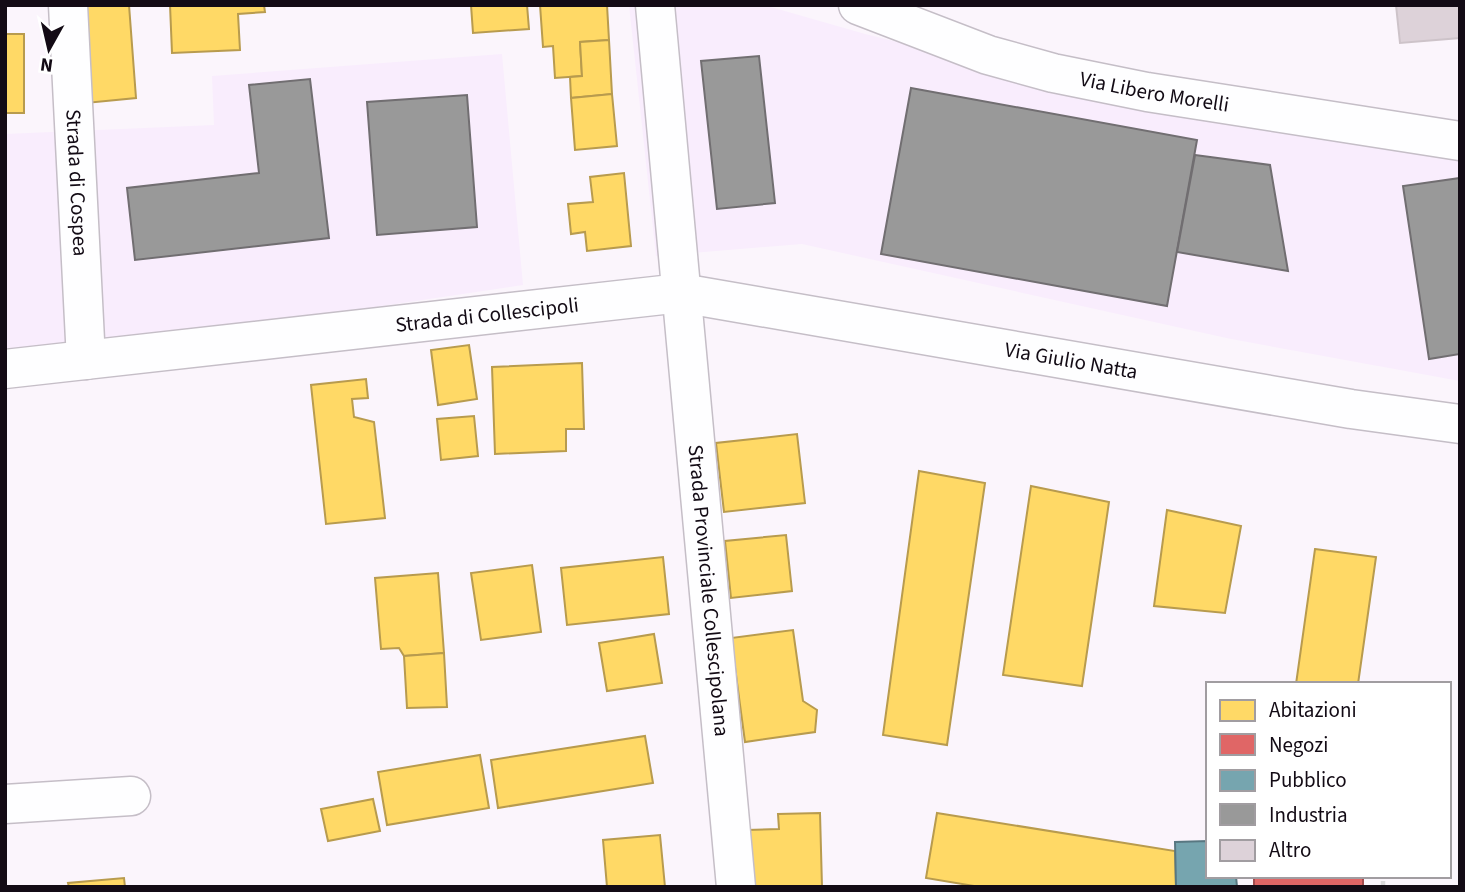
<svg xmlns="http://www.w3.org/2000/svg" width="1465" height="892" viewBox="0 0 1465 892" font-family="'Source Sans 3',sans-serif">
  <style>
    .built { fill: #f9edfd }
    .homes { fill: #ffd966; stroke: #b89b4e; stroke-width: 2 }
    .shops { fill: #e06666; stroke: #a24b4e; stroke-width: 2 }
    .public { fill: #76a5af; stroke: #587781; stroke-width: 2 }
    .industry { fill: #999; stroke: #716e71; stroke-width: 2 }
    .building { fill: #ddd2d9; stroke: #cdc3c9; stroke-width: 2 }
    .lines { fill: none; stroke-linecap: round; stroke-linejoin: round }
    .street-casing { stroke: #c5bec7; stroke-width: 41 }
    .secondary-casing { stroke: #c5bec7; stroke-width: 41 }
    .path { stroke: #dad8db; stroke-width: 4.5; stroke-dasharray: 5 3.5; stroke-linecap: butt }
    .street { stroke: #fefeff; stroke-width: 38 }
    .secondary { stroke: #fefeff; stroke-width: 38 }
    .labels { text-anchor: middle; stroke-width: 7; stroke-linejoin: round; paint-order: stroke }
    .street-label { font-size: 21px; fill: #130b15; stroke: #fff }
  </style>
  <rect width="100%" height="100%" fill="#fbf5fc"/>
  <g class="built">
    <path d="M629 5H764L865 34 1211 119 1460 159V381L1231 339 802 244 656 256Z"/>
    <path d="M502 54 523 285 5 362V134L214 125 212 76Z"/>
  </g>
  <g class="homes">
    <path d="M78 5H129L136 98 86 103Z"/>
    <path d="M170 5H264L265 12 238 14 240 50 172 53Z"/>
    <path d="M471 5H527L529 29 473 33Z"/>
    <path d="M540 5H607L609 40 580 42 582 76 555 78 553 46 543 47Z"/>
    <rect x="5" y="34" width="19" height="79"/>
    <path d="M609 40 612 94 571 98 570 77 582 76 580 42Z"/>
    <path d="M612 94 617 146 575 150 571 98Z"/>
    <path d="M624 173 631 246 587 251 585 232 571 234 568 204 593 202 590 177Z"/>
    <path d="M469 345 477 399 438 405 431 350Z"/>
    <path d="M582 363 584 429H566V451L495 454 492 367Z"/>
    <path d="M366 379 368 398 352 399 354 417 374 422 385 518 326 524 311 385Z"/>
    <path d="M474 416 478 456 441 460 437 419Z"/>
    <path d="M797 434 805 503 724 512 716 443Z"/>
    <path d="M919 471 985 483 947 745 883 735Z"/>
    <path d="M1031 486 1109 502 1082 686 1003 675Z"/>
    <path d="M1167 510 1241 526 1225 613 1154 606Z"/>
    <path d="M786 535 792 591 731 598 725 541Z"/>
    <path d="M1315 549 1376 557 1358 684H1296Z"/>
    <path d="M663 557 669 614 567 625 561 568Z"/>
    <path d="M532 565 541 632 481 640 471 573Z"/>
    <path d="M438 573 444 653 404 656 399 648 381 649 375 578Z"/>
    <path d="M793 630 803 701 817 710 815 732 745 742 731 638Z"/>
    <path d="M654 634 662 683 607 691 599 643Z"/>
    <path d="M444 653 447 707 407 708 404 656Z"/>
    <path d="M645 736 653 783 498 808 491 760Z"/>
    <path d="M480 755 489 808 387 825 378 772Z"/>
    <path d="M373 799 380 831 328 841 321 809Z"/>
    <path d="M820 813 822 887H749L747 830 779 829 778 814Z"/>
    <path d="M937 813 1175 851 1176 887H980L926 878Z"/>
    <path d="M660 835 665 887H607L603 840Z"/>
    <path d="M124 878 125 887H69L68 883Z"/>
  </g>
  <rect class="shops" x="1254" y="876" width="109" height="11"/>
  <path class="public" d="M1208 841V876H1236L1237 887H1176L1175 842Z"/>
  <g class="industry">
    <path d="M759 56 775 203 717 209 701 61Z"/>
    <path d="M310 79 329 238 135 260 127 188 259 173 249 85Z"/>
    <path d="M911 88 1197 140 1167 306 881 254Z"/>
    <path d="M467 95 477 227 377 235 367 102Z"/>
    <path d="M1195 155 1270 165 1288 271 1177 252Z"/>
    <path d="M1460 178V354L1429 359 1403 186Z"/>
  </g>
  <path class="building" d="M1396 5H1460V38L1400 43Z"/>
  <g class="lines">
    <g class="street-casing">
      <g id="street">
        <path id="s1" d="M68 5 86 360"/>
        <path id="s2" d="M858 5 988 55 1053 73 1147 92 1460 141"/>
        <path id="s3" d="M5 369 681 293"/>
        <path d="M5 804 131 796"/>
      </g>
    </g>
    <g class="secondary-casing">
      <g id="secondary">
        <path id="s4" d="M655 5 736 887"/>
        <path id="s5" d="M681 293 1351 409 1460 424"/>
      </g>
    </g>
    <path class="path" d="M1383 881V887"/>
    <use href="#street" class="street"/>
    <use href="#secondary" class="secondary"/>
  </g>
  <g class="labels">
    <g class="street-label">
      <text dy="7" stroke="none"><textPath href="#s2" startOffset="310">Via Libero Morelli</textPath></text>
      <text dy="7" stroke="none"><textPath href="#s1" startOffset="178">Strada di Cospea</textPath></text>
      <text dy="7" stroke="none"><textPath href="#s3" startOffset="485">Strada di Collescipoli</textPath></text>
      <text dy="7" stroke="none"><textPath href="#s5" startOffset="396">Via Giulio Natta</textPath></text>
      <text dy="7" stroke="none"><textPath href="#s4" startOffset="588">Strada Provinciale Collescipolana</textPath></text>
    </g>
  </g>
  <rect width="1465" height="892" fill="none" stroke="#130b15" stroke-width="14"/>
  <rect x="1206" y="682" width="245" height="196" fill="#ffffff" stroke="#a19da1" stroke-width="2"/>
  <rect x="1220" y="700" width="35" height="21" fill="#ffd966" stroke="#a19da1" stroke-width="2"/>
  <text x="1269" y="717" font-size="21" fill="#130b15">Abitazioni</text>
  <rect x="1220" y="734" width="35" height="21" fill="#e06666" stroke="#a19da1" stroke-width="2"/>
  <text x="1269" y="752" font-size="21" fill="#130b15">Negozi</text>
  <rect x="1220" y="770" width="35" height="21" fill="#76a5af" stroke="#a19da1" stroke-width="2"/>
  <text x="1269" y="787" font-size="21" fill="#130b15">Pubblico</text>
  <rect x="1220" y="804" width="35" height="21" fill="#999999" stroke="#a19da1" stroke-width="2"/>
  <text x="1269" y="822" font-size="21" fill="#130b15">Industria</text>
  <rect x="1220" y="840" width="35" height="21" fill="#ddd2d9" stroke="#a19da1" stroke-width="2"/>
  <text x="1269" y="857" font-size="21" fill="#130b15">Altro</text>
  <g transform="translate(49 49) rotate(188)" stroke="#ffffff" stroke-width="5" paint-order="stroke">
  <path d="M0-5L12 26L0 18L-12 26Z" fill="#130b15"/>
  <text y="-10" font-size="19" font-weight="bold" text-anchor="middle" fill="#130b15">N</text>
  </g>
</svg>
